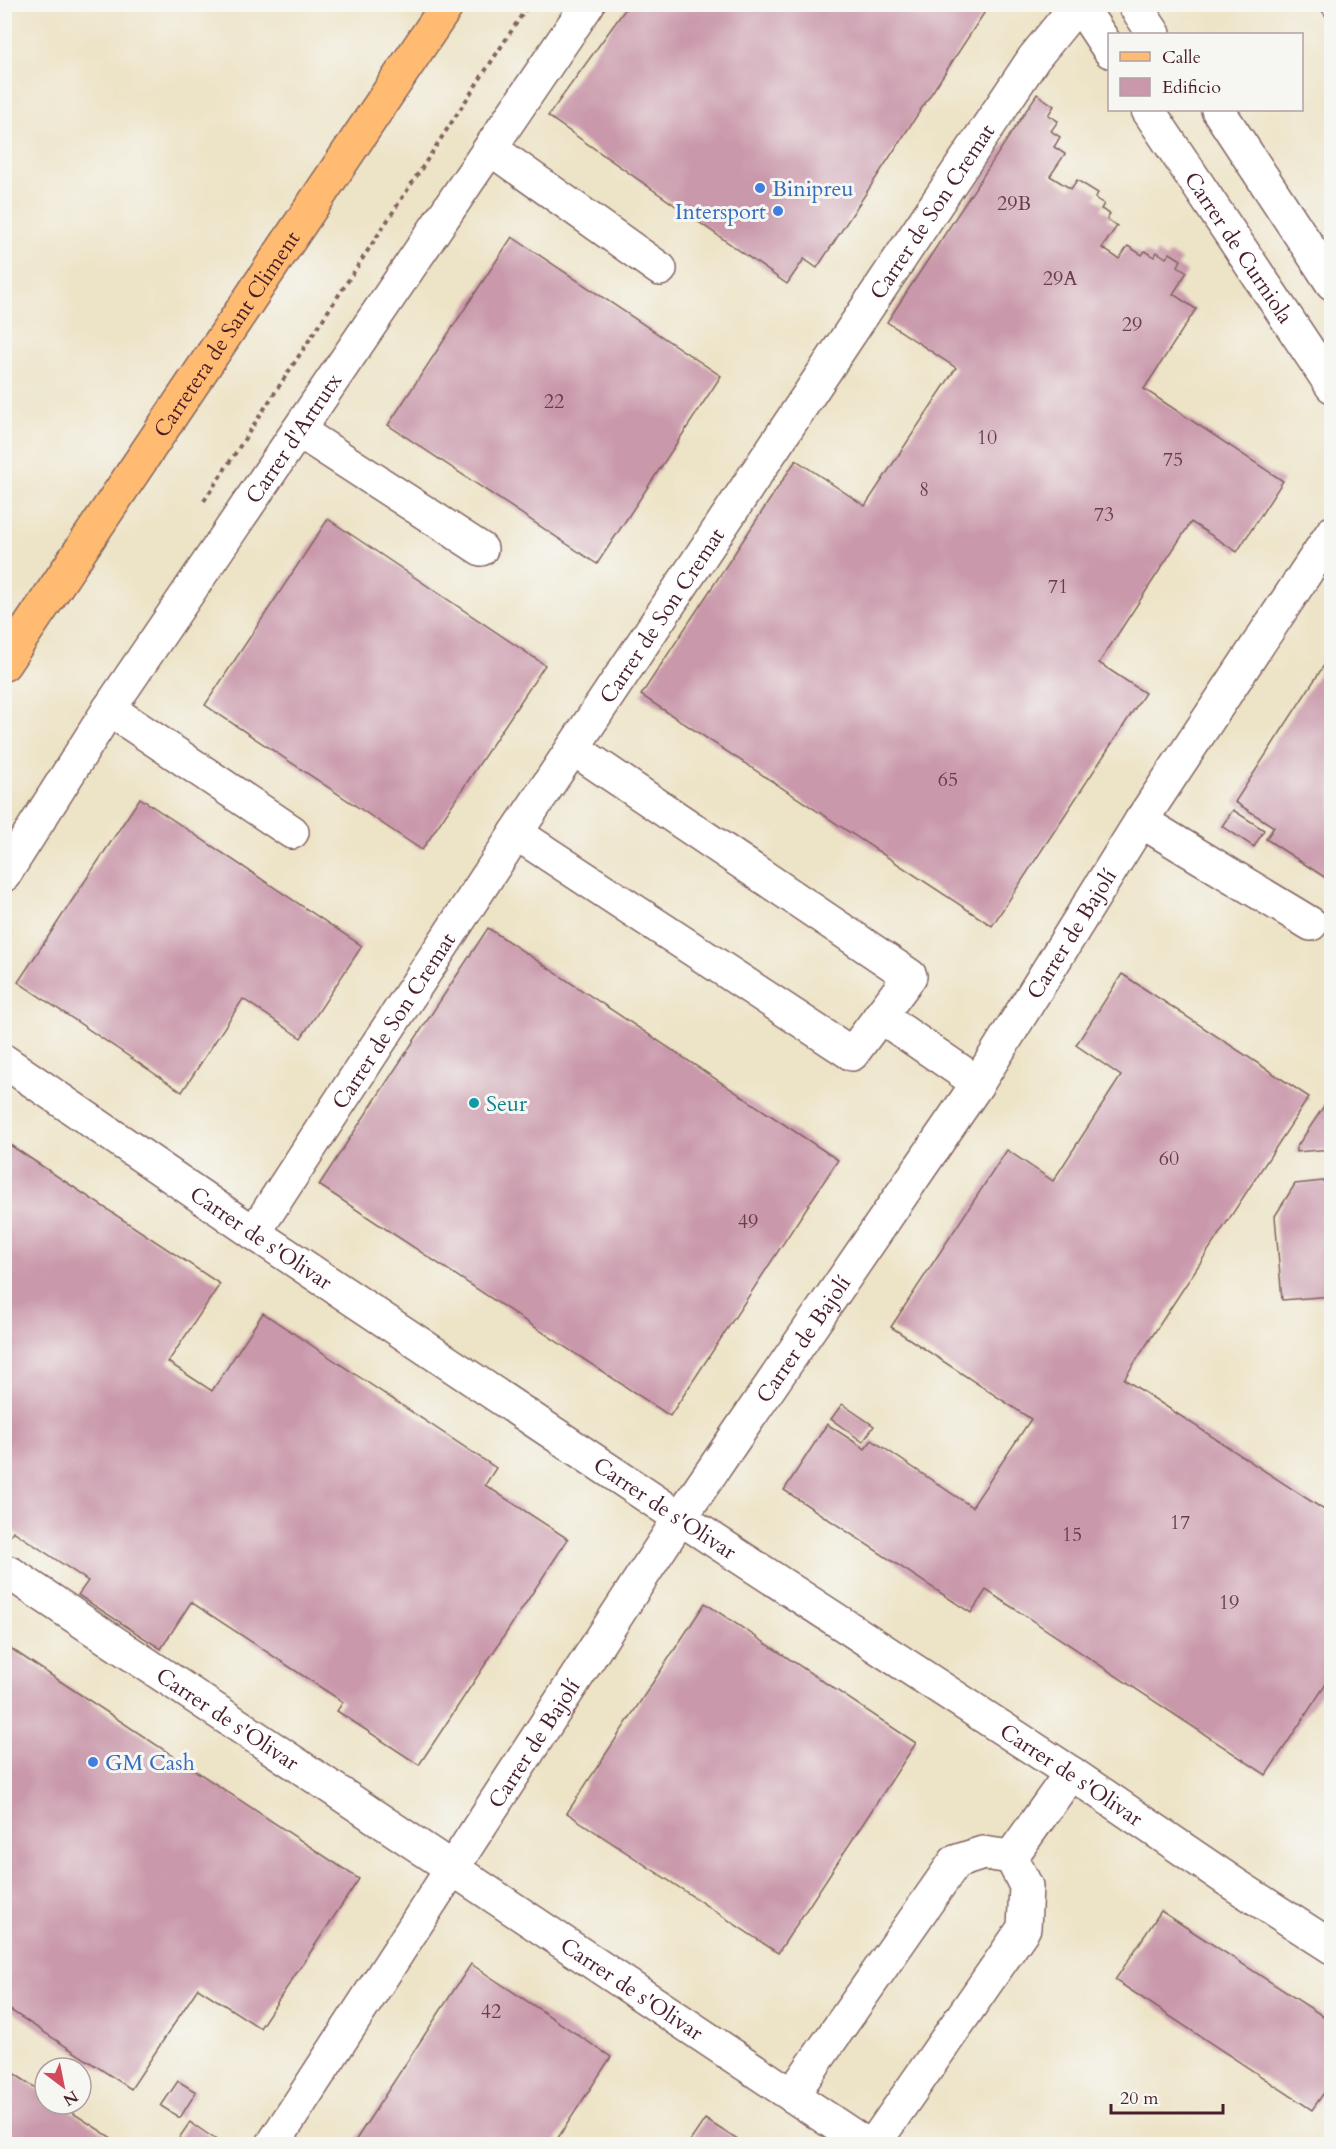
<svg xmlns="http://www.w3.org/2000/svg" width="1336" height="2149" viewBox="0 0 1336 2149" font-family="Cardo,serif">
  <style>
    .building { fill: #c998aa }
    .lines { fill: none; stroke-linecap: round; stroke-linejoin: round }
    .minor-casing { stroke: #836461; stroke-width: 36 }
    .major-casing { stroke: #836461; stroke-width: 36 }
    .path { stroke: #836461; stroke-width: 4; stroke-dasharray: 4.5 4.5; stroke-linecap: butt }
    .minor { stroke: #fff; stroke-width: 33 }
    .major { stroke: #ffbb71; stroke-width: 33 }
    .shop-dot { fill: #3f7fe0; stroke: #f6f6f2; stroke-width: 2 }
    .culture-dot { fill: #0f9aa8; stroke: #f6f6f2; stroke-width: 2 }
    .labels { text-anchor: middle; stroke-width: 6; stroke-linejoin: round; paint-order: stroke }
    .number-label { font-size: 20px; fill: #6a3d4b }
    .shop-label { font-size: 22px; fill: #366cbe; stroke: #f6f6f2; text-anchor: start }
    .street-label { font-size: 22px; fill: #4a1f2b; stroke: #f6f6f2 }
    .culture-label { font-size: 22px; fill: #0d838f; stroke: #f6f6f2; text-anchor: start }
  </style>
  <rect width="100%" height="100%" fill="#f6f6f2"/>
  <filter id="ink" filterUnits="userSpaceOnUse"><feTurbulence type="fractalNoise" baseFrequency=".0167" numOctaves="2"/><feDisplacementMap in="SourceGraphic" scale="12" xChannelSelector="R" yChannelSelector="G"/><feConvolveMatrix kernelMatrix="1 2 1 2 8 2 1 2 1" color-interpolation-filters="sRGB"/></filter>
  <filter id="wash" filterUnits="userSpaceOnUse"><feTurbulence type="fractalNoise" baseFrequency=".008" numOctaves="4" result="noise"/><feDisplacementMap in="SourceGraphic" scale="24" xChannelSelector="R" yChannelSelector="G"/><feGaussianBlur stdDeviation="1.35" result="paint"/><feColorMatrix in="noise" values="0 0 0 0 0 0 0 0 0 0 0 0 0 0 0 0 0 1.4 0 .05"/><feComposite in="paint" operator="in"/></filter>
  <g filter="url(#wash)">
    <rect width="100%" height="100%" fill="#ede3c6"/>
    <g id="blocks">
      <g class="building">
        <path d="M629 4H990L817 268 804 259 787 284 548 116Z"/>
        <path d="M1318 5H1332V25Z"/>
        <path d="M1037 94 1054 106 1048 115 1058 121 1051 131 1060 137 1054 147 1065 154 1050 176 1071 189 1077 180 1098 193 1095 198 1104 204 1101 209 1110 214 1107 219 1117 226 1102 248 1119 259 1128 246 1142 255 1145 251 1154 257 1157 252 1166 258 1170 253 1181 260 1178 266 1187 272 1173 294 1196 309 1144 389 1283 481 1237 552 1191 522 1099 663 1145 693 992 926 641 695 796 460 865 506 956 368 887 322Z"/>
        <path d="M512 237 721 376 597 564 388 425Z"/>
        <path d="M328 519 545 665 422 850 205 705Z"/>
        <path d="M1332 653V882L1266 839 1274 827 1235 802Z"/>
        <path d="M140 798 362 946 301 1038 243 999 182 1092 18 982Z"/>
        <path d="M1233 810 1264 830 1254 847 1222 826Z"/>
        <path d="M488 928 838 1160 670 1416 319 1185Z"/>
        <path d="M1122 974 1309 1097 1124 1379 1332 1515V1675L1266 1775 986 1590 971 1613 784 1490 827 1424 865 1449 872 1440 972 1507 1031 1419 891 1327 1007 1150 1053 1181 1121 1076 1076 1045Z"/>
        <path d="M1332 1094V1149L1296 1152V1148Z"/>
        <path d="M4 1141 220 1284 168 1362 212 1391 263 1313 496 1468 485 1485 568 1539 419 1765 337 1711 343 1702 191 1602 161 1649 78 1595 88 1581 13 1531 4 1545Z"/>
        <path d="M1332 1180V1296L1282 1300 1275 1216 1295 1184Z"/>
        <path d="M842 1404 874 1426 863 1442 831 1419Z"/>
        <path d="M705 1603 916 1743 778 1953 567 1813Z"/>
        <path d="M4 1644 359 1879 260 2028 198 1988 131 2089 4 2006Z"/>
        <path d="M1161 1911 1332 2022 1329 2028 1332 2029V2081L1312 2110 1115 1980Z"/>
        <path d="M471 1964 611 2057 554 2144H353Z"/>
        <path d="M13 2073 45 2094V2104H59L121 2144H4V2087Z"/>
        <path d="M178 2081 196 2092 180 2118 161 2106Z"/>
        <path d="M705 2119 744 2144H688Z"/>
        <path d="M190 2122 221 2143 220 2144H188L179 2138Z"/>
      </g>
    </g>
  </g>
  <g filter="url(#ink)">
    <use href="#blocks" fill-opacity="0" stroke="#836461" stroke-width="1.5"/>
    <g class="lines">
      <g class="minor-casing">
        <g id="minor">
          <path d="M1079 4 1110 51"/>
          <path d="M1134 4 1154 34"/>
          <path id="s1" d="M1148 110 1332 386"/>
          <path d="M1218 110 1332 283"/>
          <path d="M491 149 660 269"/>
          <path d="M299 431 481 549"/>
          <path d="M109 709 292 832"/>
          <path d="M1141 821 1311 924"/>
          <path d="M516 833 852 1054 910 976 574 749"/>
          <path id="s2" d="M4 875 109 709 588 4"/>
          <path d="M880 1016 978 1083"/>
          <path id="s3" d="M4 1061 254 1233 680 1518 1071 1773 1234 1884 1332 1947"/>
          <path id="s4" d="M254 1233 516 833 1034 58 1078 4"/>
          <path id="s5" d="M10 1573 865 2144"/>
          <path d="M792 2095 955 1862 983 1853 1011 1857 1071 1773"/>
          <path id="s6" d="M273 2144 680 1518 978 1083 1141 821 1332 533"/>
          <path d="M874 2144 1024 1928 1026 1886 1011 1857"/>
        </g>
      </g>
      <g class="major-casing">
        <g id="major">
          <path id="s7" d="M4 664 448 4"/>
        </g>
      </g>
      <path class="path" d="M204 501 529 4"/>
      <use href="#minor" class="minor"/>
      <use href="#major" class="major"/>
    </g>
  </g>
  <g class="shop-dot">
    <circle cx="760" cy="188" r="6"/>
    <circle cx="778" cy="211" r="6"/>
    <circle cx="93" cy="1762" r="6"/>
  </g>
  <circle class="culture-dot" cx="474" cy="1103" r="6"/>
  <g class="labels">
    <g class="number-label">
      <text x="1014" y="210">29B</text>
      <text x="1060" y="285">29A</text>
      <text x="1132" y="331">29</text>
      <text x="554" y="408">22</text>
      <text x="987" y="444">10</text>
      <text x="1173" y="466">75</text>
      <text x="924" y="496">8</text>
      <text x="1104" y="521">73</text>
      <text x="1058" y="593">71</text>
      <text x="948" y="786">65</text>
      <text x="1169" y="1165">60</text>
      <text x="748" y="1228">49</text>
      <text x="1180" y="1529">17</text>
      <text x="1072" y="1541">15</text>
      <text x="1229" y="1609">19</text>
      <text x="491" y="2018">42</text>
    </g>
    <g class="shop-label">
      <text x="772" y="196">Binipreu</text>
      <text x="766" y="219" text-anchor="end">Intersport</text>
      <text x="105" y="1770">GM Cash</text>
    </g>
    <g class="street-label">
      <text dy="8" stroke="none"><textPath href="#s4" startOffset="1226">Carrer de Son Cremat</textPath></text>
      <text dy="8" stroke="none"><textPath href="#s1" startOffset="165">Carrer de Curniola</textPath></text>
      <text dy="8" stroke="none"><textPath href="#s7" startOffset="398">Carretera de Sant Climent</textPath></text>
      <text dy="8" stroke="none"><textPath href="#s2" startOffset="524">Carrer d'Artrutx</textPath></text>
      <text dy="8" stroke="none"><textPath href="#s4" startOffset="740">Carrer de Son Cremat</textPath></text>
      <text dy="8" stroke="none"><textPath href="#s6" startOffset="1450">Carrer de Bajolí</textPath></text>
      <text dy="8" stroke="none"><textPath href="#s4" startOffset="254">Carrer de Son Cremat</textPath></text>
      <text dy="8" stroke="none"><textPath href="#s3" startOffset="312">Carrer de s'Olivar</textPath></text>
      <text dy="8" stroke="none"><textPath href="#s6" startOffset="964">Carrer de Bajolí</textPath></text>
      <text dy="8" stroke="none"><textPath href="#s3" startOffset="798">Carrer de s'Olivar</textPath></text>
      <text dy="8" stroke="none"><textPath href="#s5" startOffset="262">Carrer de s'Olivar</textPath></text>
      <text dy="8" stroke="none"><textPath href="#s6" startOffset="478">Carrer de Bajolí</textPath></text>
      <text dy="8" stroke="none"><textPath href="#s3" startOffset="1284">Carrer de s'Olivar</textPath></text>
      <text dy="8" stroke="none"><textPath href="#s5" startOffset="748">Carrer de s'Olivar</textPath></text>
    </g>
    <g class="culture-label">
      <text x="486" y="1111">Seur</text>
    </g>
  </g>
  <rect width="1336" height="2149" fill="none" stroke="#f6f6f2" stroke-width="24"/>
  <rect x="1108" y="33" width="195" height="78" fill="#f6f6f2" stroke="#b1a0a2" stroke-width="1.5"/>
  <rect x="1120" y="52" width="30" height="9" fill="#ffbb71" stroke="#b1a0a2" stroke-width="1.5"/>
  <text x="1162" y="63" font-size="18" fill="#4a1f2b">Calle</text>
  <rect x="1120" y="78" width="30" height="18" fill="#c998aa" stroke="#b1a0a2" stroke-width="1.5"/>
  <text x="1162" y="93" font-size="18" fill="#4a1f2b">Edificio</text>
  <g transform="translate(63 2086) rotate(148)"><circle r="28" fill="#f6f6f2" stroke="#b1a0a2" stroke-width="1.5"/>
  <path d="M0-4.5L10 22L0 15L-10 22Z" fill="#d1495b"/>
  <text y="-9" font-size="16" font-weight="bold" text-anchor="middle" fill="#4a1f2b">N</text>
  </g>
  <path d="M1111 2104v9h112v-9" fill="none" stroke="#4a1f2b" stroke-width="3"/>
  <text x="1120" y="2104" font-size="18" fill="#4a1f2b" stroke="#f6f6f2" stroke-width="4.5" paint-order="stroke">20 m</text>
</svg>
